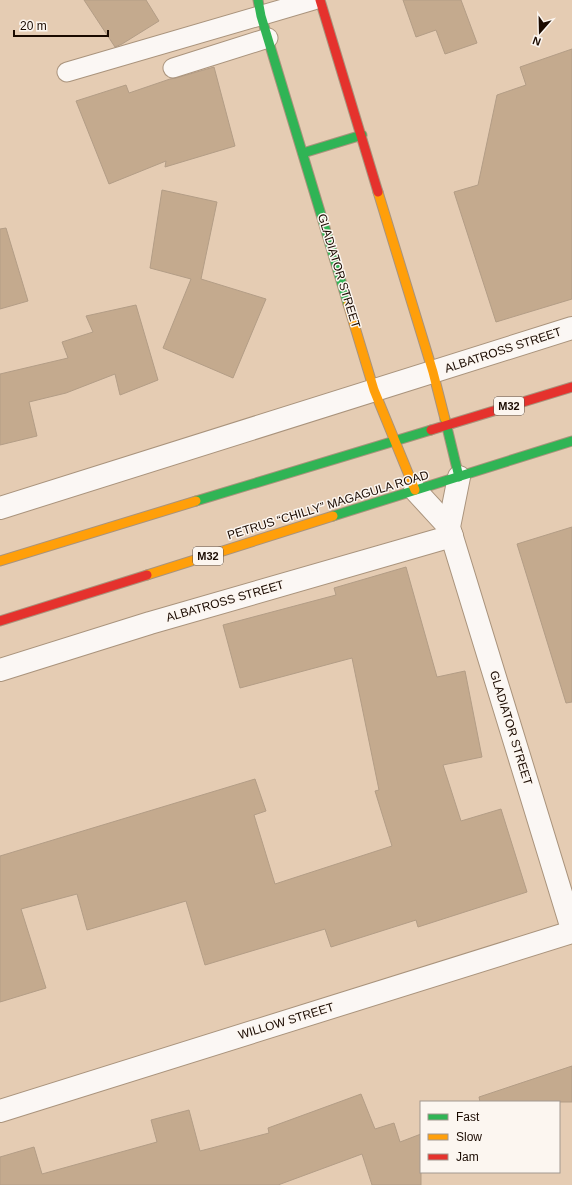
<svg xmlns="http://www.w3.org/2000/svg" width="572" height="1185" viewBox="0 0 572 1185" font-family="Arial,sans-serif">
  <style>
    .building { fill: #c4aa8e; stroke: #b39d86 }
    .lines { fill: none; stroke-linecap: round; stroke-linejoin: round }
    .lane-casing { stroke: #a9937c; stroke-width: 21 }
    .street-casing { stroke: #a9937c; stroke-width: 24 }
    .fast-casing { stroke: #a9937c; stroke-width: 11 }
    .slow-casing { stroke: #a9937c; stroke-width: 11 }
    .jam-casing { stroke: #a9937c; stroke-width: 11 }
    .lane { stroke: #fbf7f4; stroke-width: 19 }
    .street { stroke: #fbf7f4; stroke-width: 22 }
    .fast { stroke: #30b455; stroke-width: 9 }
    .slow { stroke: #ff9f0a; stroke-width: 9 }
    .jam { stroke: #e5322d; stroke-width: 9 }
    .labels { text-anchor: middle; stroke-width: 3; stroke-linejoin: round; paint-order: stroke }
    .shield { fill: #fcf6f0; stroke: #5e5148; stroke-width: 1 }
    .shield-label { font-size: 11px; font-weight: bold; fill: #1a0a00 }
    .street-label { font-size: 12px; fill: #1a0a00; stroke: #fcf6f0 }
  </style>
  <rect width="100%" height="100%" fill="#e5ccb3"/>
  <g class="building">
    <path d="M84 0H146L159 21 122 44 115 47Z"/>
    <path d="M403 0H461L477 43 445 54 436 30 416 37Z"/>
    <path d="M572 49V299L496 322 454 192 478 185 497 95 526 85 520 67Z"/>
    <path d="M214 67 235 146 165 167 166 161 109 184 76 101 126 85 129 93 170 79 176 78Z"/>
    <path d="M162 190 217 202 201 279 266 299 233 378 163 348 191 279 150 268Z"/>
    <path d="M6 228 28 301 0 309V229Z"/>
    <path d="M136 305 158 380 120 395 115 374 66 393 29 402 37 436 0 445V374L68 358 62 342 93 332 86 316Z"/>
    <path d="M572 527V702L566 703 517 544Z"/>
    <path d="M406 567 437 677 465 671 482 757 443 765 461 821 501 809 527 892 418 927 416 920 331 947 325 929 205 965 186 901 87 930 77 894 21 909 46 988 0 1002V856L255 779 266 811 254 815 275 884 392 846 375 791 379 790 352 658 240 688 223 625 336 595 334 588Z"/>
    <path d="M572 1066V1102H480L479 1097Z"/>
    <path d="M361 1094 375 1129 394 1123 400 1142 421 1134V1185H372L362 1154 278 1185H0V1157L34 1147 42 1174 157 1142 151 1120 189 1110 200 1151 269 1133 268 1128Z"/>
  </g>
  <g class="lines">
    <g class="lane-casing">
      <g id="lane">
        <path d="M173 68 268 38"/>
        <path d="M67 72 314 0"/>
      </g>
    </g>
    <g class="street-casing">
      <g id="street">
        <path d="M459 477 449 527 572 929"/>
        <path d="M415 490 449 527"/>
        <path d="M0 508 572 328"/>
        <path d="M0 670 150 623 452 536"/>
        <path d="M0 1111 572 932"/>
      </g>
    </g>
    <g class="fast-casing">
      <g id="fast">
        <path d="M258 0 261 16 348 304"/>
        <path d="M303 153 362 135"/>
        <path d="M445 419 459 477"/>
        <path d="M196 501 431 430"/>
        <path d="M333 516 572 441"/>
      </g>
    </g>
    <g class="slow-casing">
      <g id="slow">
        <path d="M378 192 433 372 445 419"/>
        <path d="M348 304 374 390 415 490"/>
        <path d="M0 561 196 501"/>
        <path d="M147 575 333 516"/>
      </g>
    </g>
    <g class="jam-casing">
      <g id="jam">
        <path d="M320 0 378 192"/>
        <path d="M431 430 572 387"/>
        <path d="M0 621 147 575"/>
      </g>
    </g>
    <use href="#lane" class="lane"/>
    <use href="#street" class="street"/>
    <use href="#fast" class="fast"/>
    <use href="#slow" class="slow"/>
    <use href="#jam" class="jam"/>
  </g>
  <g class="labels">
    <g class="shield">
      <rect x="494" y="397" width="30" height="18" rx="3"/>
      <rect x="193" y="547" width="30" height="18" rx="3"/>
    </g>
    <g class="shield-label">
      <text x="509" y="410">M32</text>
      <text x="208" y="560">M32</text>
    </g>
    <g class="street-label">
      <text transform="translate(339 271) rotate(73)" y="4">GLADIATOR STREET</text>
      <text transform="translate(503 350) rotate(-18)" y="4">ALBATROSS STREET</text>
      <text transform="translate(328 505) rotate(-17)" y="4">PETRUS “CHILLY” MAGAGULA ROAD</text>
      <text transform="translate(225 601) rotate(-16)" y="4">ALBATROSS STREET</text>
      <text transform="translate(511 728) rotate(73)" y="4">GLADIATOR STREET</text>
      <text transform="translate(286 1021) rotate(-17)" y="4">WILLOW STREET</text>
    </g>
  </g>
  <rect x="420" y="1101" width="140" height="72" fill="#fcf6f0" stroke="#a29890"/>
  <rect x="428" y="1114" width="20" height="6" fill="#30b455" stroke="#a29890"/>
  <text x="456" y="1121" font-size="12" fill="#1a0a00">Fast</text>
  <rect x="428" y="1134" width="20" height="6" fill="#ff9f0a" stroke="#a29890"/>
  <text x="456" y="1141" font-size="12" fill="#1a0a00">Slow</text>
  <rect x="428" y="1154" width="20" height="6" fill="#e5322d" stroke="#a29890"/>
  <text x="456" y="1161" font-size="12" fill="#1a0a00">Jam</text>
  <g transform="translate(540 32) rotate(200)" stroke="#fcf6f0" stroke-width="3" paint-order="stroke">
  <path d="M0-3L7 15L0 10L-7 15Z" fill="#1a0a00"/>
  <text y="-6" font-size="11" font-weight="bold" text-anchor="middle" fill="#1a0a00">N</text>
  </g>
  <path d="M14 30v6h94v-6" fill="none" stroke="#1a0a00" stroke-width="2"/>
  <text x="20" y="30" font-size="12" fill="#1a0a00" stroke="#fcf6f0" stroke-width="3" paint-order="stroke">20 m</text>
</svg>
